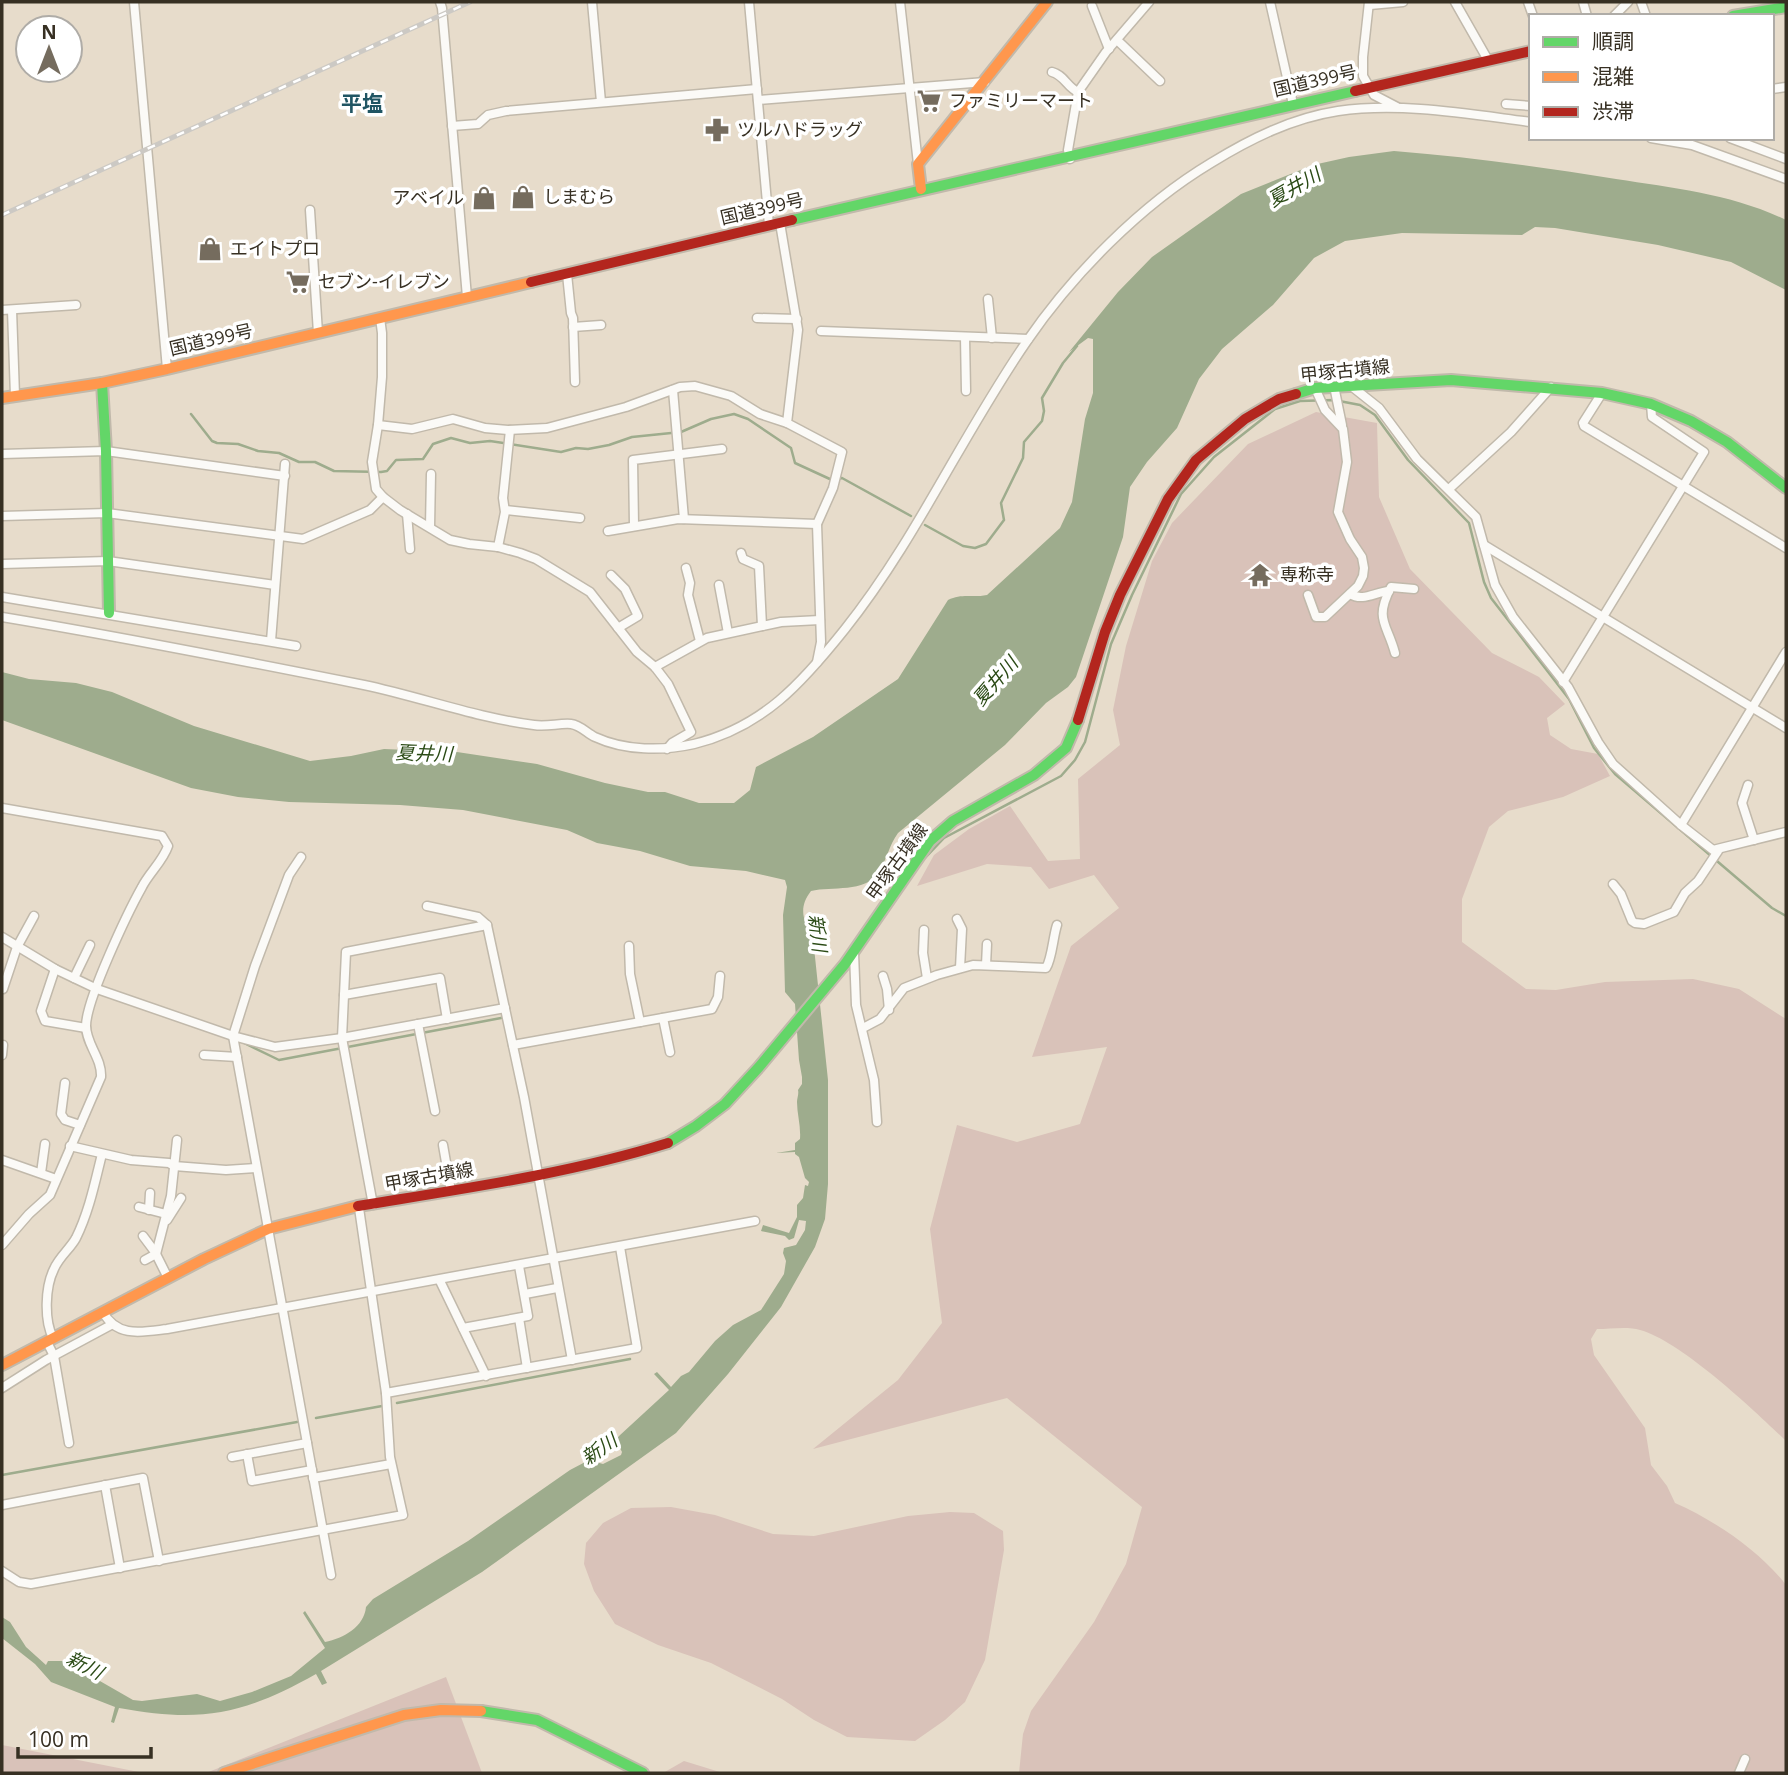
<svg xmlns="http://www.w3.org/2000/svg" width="1788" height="1775" viewBox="0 0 1788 1775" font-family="'Open Sans','Noto Sans JP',sans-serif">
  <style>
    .green { fill: #d9c2b9 }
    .water { fill: #9eac8d }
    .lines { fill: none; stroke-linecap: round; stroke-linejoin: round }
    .stream { stroke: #9eac8d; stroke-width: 2.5 }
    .street-casing { stroke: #c1b9ab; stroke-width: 11 }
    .fast-casing { stroke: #c1b9ab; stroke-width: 14 }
    .slow-casing { stroke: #c1b9ab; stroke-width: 14 }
    .jam-casing { stroke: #c1b9ab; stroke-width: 14 }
    .street { stroke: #fbfaf7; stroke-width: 8 }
    .fast { stroke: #63d668; stroke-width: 10 }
    .slow { stroke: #ff974d; stroke-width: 10 }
    .jam { stroke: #b3261e; stroke-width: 10 }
    .rail-casing { stroke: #ccc9c4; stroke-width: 5 }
    .rail { stroke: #fff; stroke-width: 2.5; stroke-dasharray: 8; stroke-linecap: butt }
    .labels { text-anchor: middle; stroke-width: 7; stroke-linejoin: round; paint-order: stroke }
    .street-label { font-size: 18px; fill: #373023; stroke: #fff }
    .poi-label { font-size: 18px; fill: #373023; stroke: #fff; text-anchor: start }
    .water-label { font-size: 19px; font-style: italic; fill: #2a4a15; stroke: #fff }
    .quarter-label { font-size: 21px; font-weight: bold; fill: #205563; stroke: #fff }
  </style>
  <rect width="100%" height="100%" fill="#e7dccb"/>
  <g class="green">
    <path d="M1316 412 1377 423 1379 497 1410 569 1492 653 1539 677 1565 704 1547 718 1550 735 1571 749 1598 754 1610 776 1563 797 1508 811 1489 827 1462 899V942L1526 989 1556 990 1605 982 1693 979 1739 989 1786 1019V1441C1755 1411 1681 1341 1640 1330 1628 1326 1610 1329 1597 1329L1591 1339 1594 1355 1645 1428 1651 1465 1667 1486 1675 1503C1714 1520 1760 1551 1786 1585V1773H1019L1023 1734 1031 1711 1094 1622 1126 1564 1142 1507 1007 1398 813 1449 898 1380 942 1323 930 1229 957 1125 1017 1142 1080 1124 1107 1047 1032 1057 1071 946 1119 908 1094 875 1049 889 1031 867 987 864 917 886 934 855 969 829 1010 806 1048 861 1080 859 1078 779 1120 745 1113 710 1126 646 1152 561 1172 523 1248 444Z"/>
    <path d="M671 1507 715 1515 773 1534 814 1536 908 1516 950 1512 974 1513 1003 1531 1004 1550 985 1660 965 1702 945 1720 915 1741 847 1737 814 1720 782 1699 711 1663 658 1645 615 1624 594 1591 584 1564 586 1543 603 1523 631 1508Z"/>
    <path d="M446 1677 482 1773H206Z"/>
    <path d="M2 1745 144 1773H2Z"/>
    <path d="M684 1761 723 1773H663Z"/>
  </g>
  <path class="water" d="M1394 151C1469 157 1542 167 1616 179 1674 188 1732 194 1786 220V290L1731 262 1658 245 1555 228 1535 227 1522 235 1402 233 1345 241 1314 258 1273 305 1222 349 1199 379 1177 428 1147 462 1130 487 1123 537 1076 677 1068 687 1046 703 1005 745 898 833C889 845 887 860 878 873 865 893 832 886 811 891 798 908 803 920 813 938L828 1080V1184L825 1219 815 1247 781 1307 728 1374 676 1433 482 1572 321 1671 327 1683 322 1685 316 1674C243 1715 201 1723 119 1708L114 1723 111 1722 115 1707 51 1682 35 1664 2 1638V1617L10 1622 26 1647 46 1665 48 1661H65L133 1700 142 1701 197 1694 220 1701 252 1692 291 1676 325 1648 303 1613 305 1611 325 1642C344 1638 364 1627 366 1607L373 1599 468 1541 570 1470 589 1460 603 1464 621 1455 622 1452 616 1440 619 1436 669 1390 654 1374 657 1372 671 1387 681 1376 689 1372 715 1341 733 1325 761 1310 784 1274 786 1261 783 1253 784 1248 796 1245 805 1230 806 1221 799 1220 794 1238 789 1240 785 1236 761 1231 763 1225 789 1233 797 1217V1205L803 1198 805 1185 808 1186 809 1182 805 1178 799 1157 795 1154V1152L776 1153 795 1150V1143L800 1139C801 1126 797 1114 797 1102 797 1098 799 1094 798 1090L802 1084V1077L799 1060 795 1004 785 992 783 915 787 887 785 880 746 871 690 866 640 851 597 843 567 830 463 810 400 805 289 802 238 797 191 788 2 720V672L29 679 76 683 112 692 194 726 310 761 351 756 384 749 457 752 537 764 605 783 648 792H665L699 803H734L750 790 756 767 813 737 898 679 948 600C962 593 972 598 987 595L1060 528 1072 502 1085 419 1093 393V339L1088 338 1069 352 1118 292 1152 257 1241 194 1313 165 1349 157Z"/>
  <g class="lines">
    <g class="stream">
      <path d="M191 414 212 441 217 443 238 444 258 451 279 453 299 462H315L334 471 381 472 387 471 396 460 423 459 433 444 451 438 470 443 490 441 561 452 576 448 588 449 609 445 632 437 681 432 711 419 734 414 748 419 791 448 795 463 832 480"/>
      <path d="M838 479 842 478 911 516"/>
      <path d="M925 525 963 546 975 548 986 544 1004 520 1001 503 1023 458 1024 442 1042 421 1044 411 1042 398 1063 363 1077 346"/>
      <path d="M925 858 944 838 1061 776 1075 760 1085 742 1111 644 1132 595 1181 494 1214 457 1275 409 1300 401 1334 400 1360 405 1375 415 1408 460 1469 523 1484 582 1491 598 1569 699 1594 748 1615 774 1772 908 1786 916"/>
      <path d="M242 1042 279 1060 501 1018"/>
      <path d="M397 1403 630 1359"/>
      <path d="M316 1418 382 1406"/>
      <path d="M2 1475 297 1422"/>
    </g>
    <g class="street-casing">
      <g id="street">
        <path d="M134 2 167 369"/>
        <path d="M440 2 442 8 467 297"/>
        <path d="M592 2 601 102"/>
        <path d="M749 2 769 225"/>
        <path d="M900 2 918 164"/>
        <path d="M1270 2 1293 104"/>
        <path d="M1369 2 1363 57V76L1374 95 1397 107"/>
        <path d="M1455 2 1488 60"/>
        <path d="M1528 2 1533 16"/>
        <path d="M1583 2 1587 16"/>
        <path d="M1641 2 1646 16"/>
        <path d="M1370 5 1403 2"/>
        <path d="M1092 6 1109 49"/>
        <path d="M1614 16 1628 2"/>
        <path d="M1117 40 1160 81"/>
        <path d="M1052 72C1064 75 1067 87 1078 92"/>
        <path d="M1772 89 1786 87"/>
        <path d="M758 100 985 82"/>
        <path d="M1506 104 1531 106"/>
        <path d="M452 126 478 124 488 115 506 111 757 89"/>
        <path d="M1651 138 1692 145 1786 179"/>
        <path d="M1730 138 1786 159"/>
        <path d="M1070 159 1068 150 1078 92 1106 52 1149 2"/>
        <path d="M310 210 318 333"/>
        <path d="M780 223 798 330 787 423 842 452 833 488 817 524 821 642 817 662"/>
        <path d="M567 274 571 313 573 318 575 382"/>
        <path d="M988 299 992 338"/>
        <path d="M2 310 76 305"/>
        <path d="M12 310 15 396"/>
        <path d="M380 318 382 333V377L378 425 372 462 376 489 383 497 400 510 450 540 469 544 498 547 520 553 536 559 590 592 637 652 655 667 668 684 691 732 672 743 667 749"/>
        <path d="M757 318 797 319"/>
        <path d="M573 327 601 325"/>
        <path d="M821 331 1028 339"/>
        <path d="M965 337 966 391"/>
        <path d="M1350 385 1379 408 1417 459 1476 517 1495 585 1513 617 1568 687 1598 742 1613 764 1681 825 1713 850 1786 832"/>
        <path d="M1334 386 1342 425"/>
        <path d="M673 390 684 519"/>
        <path d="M1602 393 1583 423 1584 426 1786 548"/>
        <path d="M378 425 412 429 453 419 485 428 508 430 547 428 626 407 680 387 695 386 731 396 760 414 787 423"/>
        <path d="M2 454 106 451 285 476"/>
        <path d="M1449 489 1511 432 1551 387"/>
        <path d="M506 510 580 518"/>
        <path d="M407 514 410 549"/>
        <path d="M2 516 107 513 303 539 370 510 383 497"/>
        <path d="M634 525 633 460 722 449"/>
        <path d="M430 527 431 474"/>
        <path d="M608 531 678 519 817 524"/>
        <path d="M1484 545 1786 728"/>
        <path d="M498 547 505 512 503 498 510 430"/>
        <path d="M741 553 743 559 759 566 762 626"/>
        <path d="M2 564 108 561 275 585"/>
        <path d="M686 568 690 583 688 595 700 641"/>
        <path d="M611 575 625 589 638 616 618 628"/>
        <path d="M719 585 728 633"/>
        <path d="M1350 594C1363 602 1375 592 1389 591"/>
        <path d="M1308 595 1316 617H1325L1358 586 1363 576 1364 568 1362 557 1350 539 1338 512 1347 462 1343 429 1325 410 1315 388"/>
        <path d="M2 597 296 646"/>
        <path d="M2 617C123 637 244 661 364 685 421 697 477 718 534 725 547 727 559 723 571 724 580 725 587 733 595 737 625 751 663 751 694 744 763 727 802 683 845 629 916 540 962 435 1027 341 1073 274 1141 205 1211 163 1250 139 1292 118 1338 111 1401 102 1468 114 1531 122"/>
        <path d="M271 641 285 464"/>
        <path d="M1395 653C1387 623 1374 620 1391 587L1414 589"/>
        <path d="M655 667 707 638 781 622 820 620"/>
        <path d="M1563 682 1704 452 1652 417 1651 404"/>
        <path d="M1748 785 1742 803 1754 840"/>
        <path d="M2 808 162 836 168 846C163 861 149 873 142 887 128 912 86 1000 86 1026 86 1044 102 1058 101 1077L50 1195 29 1214 2 1245"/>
        <path d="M1681 825 1786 652"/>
        <path d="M301 857 289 875 255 966 233 1036 331 1575"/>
        <path d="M1613 884 1621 894 1632 921 1635 923 1644 924 1674 912 1685 893 1698 881 1718 851"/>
        <path d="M427 906 478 917 487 925"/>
        <path d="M957 919 962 929 960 968"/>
        <path d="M924 930 923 953 927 978"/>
        <path d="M2 937 55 969 97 989 233 1036 275 1047 342 1038 505 1008"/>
        <path d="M629 946 630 974 640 1022"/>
        <path d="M854 953 856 1005 874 1080 877 1122"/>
        <path d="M986 965 987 944"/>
        <path d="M55 969 41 1011 45 1021 86 1028"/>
        <path d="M883 976 887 989 889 1010"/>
        <path d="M74 978 90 945"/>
        <path d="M3 989 17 947 34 916"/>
        <path d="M344 995 440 978 447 1019"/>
        <path d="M663 1018 670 1052"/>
        <path d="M418 1024 435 1111"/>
        <path d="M863 1028 880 1019 904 988 937 975 973 965 1046 968C1052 959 1053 937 1057 925"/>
        <path d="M513 1045 712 1009 718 997 720 976"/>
        <path d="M2 1055 3 1045"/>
        <path d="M204 1055 237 1057"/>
        <path d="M65 1083 61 1114 65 1120 80 1125"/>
        <path d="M443 1145 451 1191"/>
        <path d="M70 1146 131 1160 169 1163 174 1166 226 1170 256 1168"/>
        <path d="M2 1160 56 1179"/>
        <path d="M41 1173 45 1144"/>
        <path d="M373 1205 342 1038 346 952 487 925 524 1097 572 1360"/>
        <path d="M139 1207 166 1214"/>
        <path d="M149 1210 150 1193"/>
        <path d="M167 1220 181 1198"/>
        <path d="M143 1236 155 1252 168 1278"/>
        <path d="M145 1260 156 1254 171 1196 177 1140"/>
        <path d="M440 1281 486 1376"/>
        <path d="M525 1294 557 1288"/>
        <path d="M103 1312C117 1338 142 1332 167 1329L755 1221"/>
        <path d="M519 1318 527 1368"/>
        <path d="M463 1328 528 1316 519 1266"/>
        <path d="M53 1338C44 1320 45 1287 54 1269 59 1257 70 1249 76 1238 89 1212 95 1182 102 1154"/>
        <path d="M47 1342 54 1356 69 1443"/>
        <path d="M2 1388 46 1360 111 1325"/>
        <path d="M386 1393 637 1348 620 1247"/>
        <path d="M247 1454 252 1481 312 1470"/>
        <path d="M232 1457 307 1443"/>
        <path d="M313 1478 391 1464"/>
        <path d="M105 1485 120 1568"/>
        <path d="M2 1505 143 1478 159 1561"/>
        <path d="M2 1571 19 1582 31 1584 403 1515 390 1457 386 1393 359 1208"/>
        <path d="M1739 1773 1745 1759"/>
      </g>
    </g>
    <g class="fast-casing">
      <g id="fast">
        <path d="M1733 16 1786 7"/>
        <path d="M792 220 1355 91"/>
        <path d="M102 383 106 451 109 613"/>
        <path d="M1296 394 1315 388 1451 380 1602 393 1651 404 1691 421 1727 442 1786 488"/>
        <path d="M668 1143 696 1126 725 1104 759 1067 845 964 930 841 953 821 1034 775 1066 748 1078 720"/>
        <path d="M481 1711 537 1720 643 1773"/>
      </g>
    </g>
    <g class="slow-casing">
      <g id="slow">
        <path d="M921 189 918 164 1047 2"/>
        <path d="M2 398 102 383 167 369 531 282"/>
        <path d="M2 1365 204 1259 268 1229 358 1206"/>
        <path d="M224 1773 404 1715 441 1710 481 1711"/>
      </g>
    </g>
    <g class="jam-casing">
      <g id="jam">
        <path d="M1355 91 1531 51"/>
        <path d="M531 282 792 220"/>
        <path d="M1078 720 1105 632 1120 595 1168 499 1196 460 1245 419 1279 399 1296 394"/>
        <path d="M358 1206C461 1189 568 1174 668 1143"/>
      </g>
    </g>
    <use href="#street" class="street"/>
    <use href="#fast" class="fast"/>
    <use href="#slow" class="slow"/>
    <use href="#jam" class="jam"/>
    <g class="rail-casing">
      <path id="rail" d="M2 215 470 2"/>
    </g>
    <use href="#rail" class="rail"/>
  </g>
  <defs>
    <g id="supermarket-bare" transform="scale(1.89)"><path d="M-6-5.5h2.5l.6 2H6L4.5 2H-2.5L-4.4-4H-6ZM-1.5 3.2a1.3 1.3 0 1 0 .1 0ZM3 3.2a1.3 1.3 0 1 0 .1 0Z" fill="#756c5e" stroke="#fff" stroke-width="2.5" paint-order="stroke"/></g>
    <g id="pharmacy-bare" transform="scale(1.89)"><path d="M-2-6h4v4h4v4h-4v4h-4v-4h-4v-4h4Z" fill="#756c5e" stroke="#fff" stroke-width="2.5" paint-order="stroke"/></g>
    <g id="shop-bare" transform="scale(1.89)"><path d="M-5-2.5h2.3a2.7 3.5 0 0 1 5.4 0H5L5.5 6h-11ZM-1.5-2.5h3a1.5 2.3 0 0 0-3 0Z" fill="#756c5e" stroke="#fff" stroke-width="2.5" paint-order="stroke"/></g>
    <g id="temple-bare" transform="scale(1.89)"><path d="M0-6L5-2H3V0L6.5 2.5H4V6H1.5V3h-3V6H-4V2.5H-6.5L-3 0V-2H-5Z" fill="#756c5e" stroke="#fff" stroke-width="2.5" paint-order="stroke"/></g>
  </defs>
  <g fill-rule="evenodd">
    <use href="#supermarket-bare" x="929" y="101"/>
    <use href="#pharmacy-bare" x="717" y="130"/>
    <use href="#shop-bare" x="523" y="197"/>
    <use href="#shop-bare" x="484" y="198"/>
    <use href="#shop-bare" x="210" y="249"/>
    <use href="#supermarket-bare" x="298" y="282"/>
    <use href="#temple-bare" x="1260" y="575"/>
  </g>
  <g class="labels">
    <g class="street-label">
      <text transform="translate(1315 81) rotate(-13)" y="6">国道399号</text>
      <text transform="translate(762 209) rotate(-13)" y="6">国道399号</text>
      <text transform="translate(211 340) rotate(-13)" y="6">国道399号</text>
      <text transform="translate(1345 371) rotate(-6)" y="6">甲塚古墳線</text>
      <text transform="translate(897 862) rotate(-54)" y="6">甲塚古墳線</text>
      <text transform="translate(429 1177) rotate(-10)" y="6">甲塚古墳線</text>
    </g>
    <g class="poi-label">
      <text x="949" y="107">ファミリーマート</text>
      <text x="737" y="136">ツルハドラッグ</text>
      <text x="543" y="203">しまむら</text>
      <text x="464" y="204" text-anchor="end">アベイル</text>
      <text x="230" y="255">エイトプロ</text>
      <text x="318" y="288">セブン-イレブン</text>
      <text x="1280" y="581">専称寺</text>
    </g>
    <g class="water-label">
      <text transform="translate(1294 187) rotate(-30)" y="7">夏井川</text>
      <text transform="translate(995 681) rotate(-49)" y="7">夏井川</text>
      <text transform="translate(424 753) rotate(2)" y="7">夏井川</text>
      <text transform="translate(818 933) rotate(83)" y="7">新川</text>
      <text transform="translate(599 1449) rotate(-34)" y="7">新川</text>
      <text transform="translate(85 1665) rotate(27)" y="7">新川</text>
    </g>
    <g class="quarter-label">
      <text x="362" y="111">平塩</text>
    </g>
  </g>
  <rect width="1788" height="1775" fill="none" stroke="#373023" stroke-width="7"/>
  <rect x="1529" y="14" width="245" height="126" fill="#ffffff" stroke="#afaca7" stroke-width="2"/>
  <rect x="1543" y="37" width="35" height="10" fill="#63d668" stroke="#afaca7" stroke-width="2"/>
  <text x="1592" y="49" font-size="21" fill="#373023">順調</text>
  <rect x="1543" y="72" width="35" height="10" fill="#ff974d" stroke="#afaca7" stroke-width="2"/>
  <text x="1592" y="84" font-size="21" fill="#373023">混雑</text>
  <rect x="1543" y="107" width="35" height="10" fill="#b3261e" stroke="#afaca7" stroke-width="2"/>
  <text x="1592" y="119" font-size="21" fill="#373023">渋滞</text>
  <g transform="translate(49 49)"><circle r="33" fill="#ffffff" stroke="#afaca7" stroke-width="2"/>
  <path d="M0-5L12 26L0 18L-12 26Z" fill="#756c5e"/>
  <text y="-10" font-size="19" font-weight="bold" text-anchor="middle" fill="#373023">N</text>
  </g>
  <path d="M18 1747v10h133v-10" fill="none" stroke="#373023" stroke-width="3.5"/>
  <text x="28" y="1747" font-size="21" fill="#373023" stroke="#ffffff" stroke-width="5" paint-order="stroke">100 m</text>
</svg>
